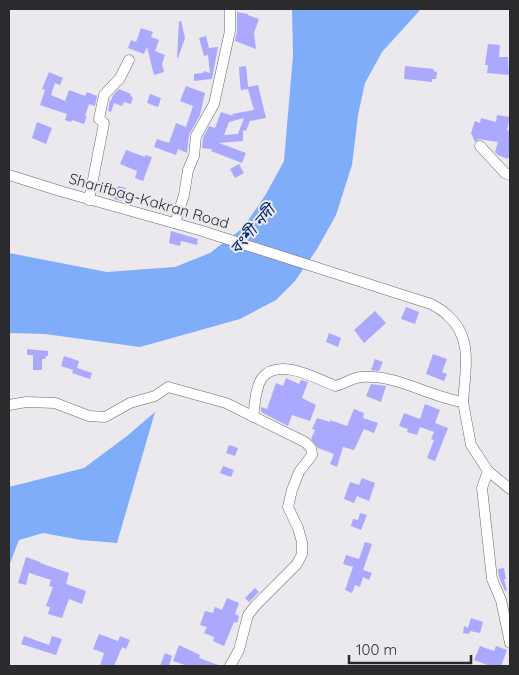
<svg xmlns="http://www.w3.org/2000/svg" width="519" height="675" viewBox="0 0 519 675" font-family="Quicksand,'Noto Sans Bengali',sans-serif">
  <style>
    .water { fill: #80adf9 }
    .building { fill: #aaa9fe; fill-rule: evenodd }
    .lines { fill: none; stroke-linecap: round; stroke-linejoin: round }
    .minor-casing { stroke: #6b686d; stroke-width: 11 }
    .minor { stroke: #fff; stroke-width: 10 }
    .labels { text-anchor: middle; stroke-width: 4; stroke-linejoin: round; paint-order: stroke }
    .street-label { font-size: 15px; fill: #2b2a2c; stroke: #ebe8ee }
    .water-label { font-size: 16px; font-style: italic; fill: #042a6b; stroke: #ebe8ee }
  </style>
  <rect width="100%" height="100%" fill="#ebe8ee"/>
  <g class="water">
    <path d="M292 9H421L382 52 365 83 358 115 352 165 336 215 317 249 295 281 276 300 240 319 140 347 45 334 9 333V253L107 272 175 267 210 253 243 228 266 194 284 161 293 55Z"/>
    <path d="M155 412 117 543 81 540 43 533 19 540 9 566V487L84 468 127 436Z"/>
  </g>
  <g class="building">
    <path d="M237 12 248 14V15L259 19 254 33 256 49 235 41 237 31Z"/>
    <path d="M179 21H181L185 38 178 58H177Z"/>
    <path d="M141 28 153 32 151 37 159 40 155 51 165 55 162 64 164 72 154 75 147 47 144 54 128 48 131 40 136 42Z"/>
    <path d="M206 36 209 48 218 47 212 79 194 81V74L203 73 204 71 210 73 208 55 204 56 199 38Z"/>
    <path d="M488 44 500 45 499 57H508L509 75 487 73 488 65H485Z"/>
    <path d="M246 66 248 87 258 85 266 118 250 121 246 131 243 130V141L219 143 246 153 242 163 211 151 212 149 202 148 203 138 209 126 215 128 221 112 233 116 232 114 254 110 248 89 241 90 240 83 239 67ZM244 118 238 134 224 135 229 122Z"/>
    <path d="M405 66 434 69 433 71 437 72 436 79H432V82L404 79Z"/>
    <path d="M49 72 63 78 60 85 55 83 51 95 65 101 69 90 85 96 87 92 97 96 95 106 89 104 85 116H87L84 124 72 120 71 122 65 120 67 114 40 105 45 90 42 89Z"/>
    <path d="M186 86 205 93 200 115 189 135 187 153 178 149 176 155 154 147 157 139 169 143 176 123 186 127 193 106 180 101Z"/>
    <path d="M119 89 131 94 130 96 133 97 131 104 124 102 122 106 114 103 111 112 108 111 110 100 111 101 113 95Z"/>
    <path d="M150 94 161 98 158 107 147 103Z"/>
    <path d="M497 115 510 117 507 130 510 131V153L508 159 498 155 495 152 498 142 479 139 475 142 471 133 475 121 480 123 481 118 496 122Z"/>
    <path d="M37 122 52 128 46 144 32 138Z"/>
    <path d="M126 150 145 157V155L152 157 143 181 135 178 137 171 120 164Z"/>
    <path d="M239 164 244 173 235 178 230 169Z"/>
    <path d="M118 186 126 188 122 201 114 199Z"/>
    <path d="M171 231 198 239 197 245 181 241 180 246 169 243Z"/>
    <path d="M406 307 419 312 415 324 401 319Z"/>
    <path d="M375 311 386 323 364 343 354 330Z"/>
    <path d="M329 333 341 338 338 347 326 342Z"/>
    <path d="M27 349 48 351V356H46L45 359H42V370H33V355H27Z"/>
    <path d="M433 354 447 359 442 372 447 374 444 381 426 374Z"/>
    <path d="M64 356 79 361 77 368 92 373 90 379 72 373 73 370 61 366Z"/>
    <path d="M375 359 383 362 379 371 371 370Z"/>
    <path d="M286 378 299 384 301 380 308 382 302 398 316 405 310 421 292 415 288 426 261 412V407L267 409 276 383 283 386Z"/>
    <path d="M371 384 386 386 381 402 366 396Z"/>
    <path d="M425 404 440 410 435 423 448 428 435 461 427 458 434 440 431 439 434 432 420 427 417 435 407 432 408 429 399 426 404 413 420 419Z"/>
    <path d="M354 409 364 413 363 418 378 423 374 433 364 429 354 450 343 447 337 467 330 464 334 454 318 448 311 439 315 430 312 429 317 418 330 422V420L347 426Z"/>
    <path d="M229 445 238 448 235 456 226 453Z"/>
    <path d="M223 466 234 470 231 477 220 473Z"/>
    <path d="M362 478 375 483 369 501 357 496 354 503 344 499 350 482 359 485Z"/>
    <path d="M360 513 367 515 361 530 351 526 353 519 358 520Z"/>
    <path d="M365 542 372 544 363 570 372 573 369 580 363 577 360 587 355 585 352 593 345 590 353 567 343 564 346 555 359 559Z"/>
    <path d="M26 557 40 562V563L69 573 66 584 86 591 82 604 69 599 62 618 48 614 50 607 46 606 53 587 49 586 51 580 29 573 26 585 18 583Z"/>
    <path d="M504 568 506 579H504L507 590 505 591 499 577 498 569Z"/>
    <path d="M255 588 259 592 249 602 245 598Z"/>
    <path d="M227 598 239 603 235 614 239 616 237 623 234 622 224 646 213 641 214 637 204 633 207 627 200 625 205 611 213 613 215 607 222 610Z"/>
    <path d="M471 618 483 622 480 633 470 631 469 634 463 633 464 626 468 628Z"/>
    <path d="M99 634 118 641 120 636 130 640 126 649 122 647 114 666H100L104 653 93 649Z"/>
    <path d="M24 636 49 645 52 636 62 639 56 655 21 644Z"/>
    <path d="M179 645 200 655 199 658 221 666H188L173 661Z"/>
    <path d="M480 646 494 651 496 646 507 650 501 666H490L474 660Z"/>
    <path d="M165 653 172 656 169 666H160Z"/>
  </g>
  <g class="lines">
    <g class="minor-casing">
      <g id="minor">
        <path d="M480 146 505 173 510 175"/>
        <path d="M9 175 60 191 199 230 431 304C436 307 443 310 447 315 474 337 465 372 463 402"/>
        <path d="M89 200 104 123 99 119 104 95 120 78 129 60"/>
        <path d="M175 223 184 195 188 170 194 156 196 136 214 104 230 31V9"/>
        <path d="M9 405 26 402 55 403 89 416 105 417 130 403 155 396 168 387 226 403 305 442 311 448 312 455 299 472 292 490 288 507 298 528 302 542V554L297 564 255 606 248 615 239 650 230 666"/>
        <path d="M253 417C255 405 255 388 262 378 278 357 316 378 335 386 345 384 351 378 361 377 397 374 429 397 463 402L471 445 488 471 510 489"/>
        <path d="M488 471 482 488 492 579 501 600 510 643"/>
      </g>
    </g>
    <use href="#minor" class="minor"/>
  </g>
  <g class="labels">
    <g class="street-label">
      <text transform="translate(149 201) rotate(16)" y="5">Sharifbag-Kakran Road</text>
    </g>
    <g class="water-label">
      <text transform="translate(252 229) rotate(-49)" y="6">বংশী নদী</text>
    </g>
  </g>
  <rect width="519" height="675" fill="none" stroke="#2b2a2c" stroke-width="20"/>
  <path d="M349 655v8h122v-8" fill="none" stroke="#2b2a2c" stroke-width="2.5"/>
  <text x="356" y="655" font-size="15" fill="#2b2a2c" stroke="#ebe8ee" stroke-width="4" paint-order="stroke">100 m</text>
</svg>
